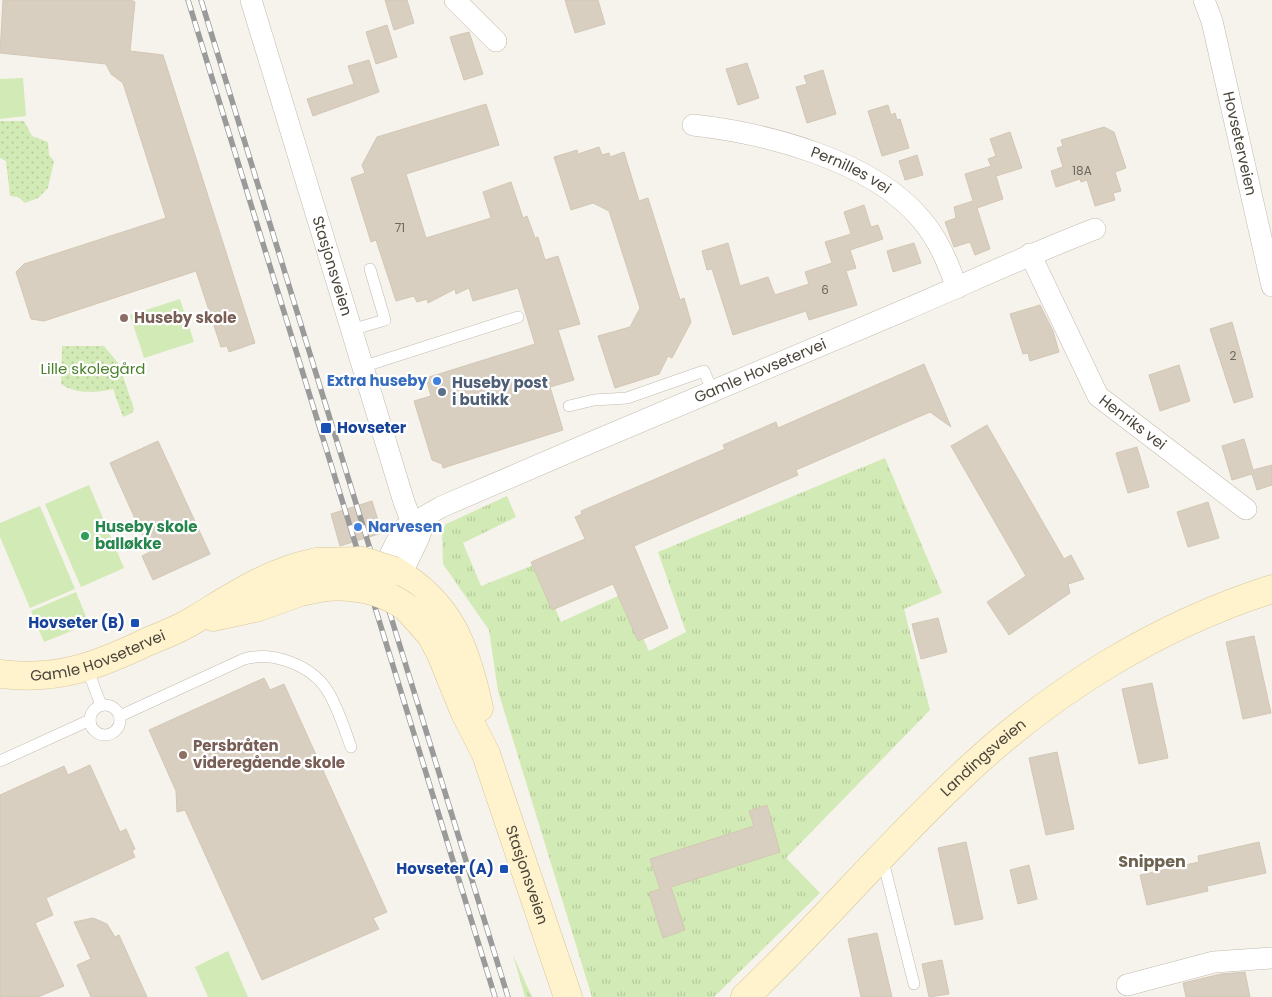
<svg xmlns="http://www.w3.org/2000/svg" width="1272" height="997" viewBox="0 0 1272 997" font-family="Poppins,sans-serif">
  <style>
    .grass { fill: url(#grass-tufts) }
    .park { fill: url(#park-dots) }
    .pitch { fill: #d2eab5 }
    .building { fill: #d8cfc1; stroke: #d3c7b4 }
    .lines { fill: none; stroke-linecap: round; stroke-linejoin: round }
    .lane-casing { stroke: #c2bbae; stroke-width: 12 }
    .street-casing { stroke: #c2bbae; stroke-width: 22 }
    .secondary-casing { stroke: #d6c79b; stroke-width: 29 }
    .lane { stroke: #fff; stroke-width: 11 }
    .street { stroke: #fff; stroke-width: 21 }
    .secondary { stroke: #fff3cd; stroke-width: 28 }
    .rail-casing { stroke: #9a9a9a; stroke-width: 5.5 }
    .rail { stroke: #fff; stroke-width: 4; stroke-dasharray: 11; stroke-linecap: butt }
    .secondary-bridge-casing { stroke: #d6c79b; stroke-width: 29; stroke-linecap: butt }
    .secondary-bridge { stroke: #fff3cd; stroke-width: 28 }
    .education-dot { fill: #8d6e63; stroke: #fff; stroke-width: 2 }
    .shop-dot { fill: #3f7fe0; stroke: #fff; stroke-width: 2 }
    .service-dot { fill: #5c6f8a; stroke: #fff; stroke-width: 2 }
    .transit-dot { fill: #1a4fb4; stroke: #fff; stroke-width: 2 }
    .leisure-dot { fill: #2e9e5b; stroke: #fff; stroke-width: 2 }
    .labels { text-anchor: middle; stroke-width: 4.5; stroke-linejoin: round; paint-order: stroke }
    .number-label { font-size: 12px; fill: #6e675b }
    .street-label { font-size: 15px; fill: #4b4439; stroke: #fff }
    .education-label { font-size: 15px; font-weight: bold; fill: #785e54; stroke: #fff; text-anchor: start }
    .park-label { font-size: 15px; fill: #4a7f2a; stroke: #fff }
    .shop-label { font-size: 15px; font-weight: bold; fill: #366cbe; stroke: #fff; text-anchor: end }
    .service-label { font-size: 15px; font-weight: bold; fill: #4e5e75; stroke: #fff; text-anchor: start }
    .transit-label { font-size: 15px; font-weight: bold; fill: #164399; stroke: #fff; text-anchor: end }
    .leisure-label { font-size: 15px; font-weight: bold; fill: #27864d; stroke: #fff; text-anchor: start }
    .neighbourhood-label { font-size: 16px; font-weight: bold; fill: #6e6250; stroke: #fff }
  </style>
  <defs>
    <pattern id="grass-tufts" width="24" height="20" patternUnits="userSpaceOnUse" patternTransform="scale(1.25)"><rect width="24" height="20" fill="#d2eab5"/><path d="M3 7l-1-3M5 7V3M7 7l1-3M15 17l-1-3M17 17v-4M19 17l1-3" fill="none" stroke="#b6ca9c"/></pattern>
    <pattern id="park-dots" width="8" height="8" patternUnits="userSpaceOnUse" patternTransform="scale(1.25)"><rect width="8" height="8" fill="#d2eab5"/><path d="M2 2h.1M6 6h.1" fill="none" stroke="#b6ca9c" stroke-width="1.8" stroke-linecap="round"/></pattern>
  </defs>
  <rect width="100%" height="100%" fill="#f6f3ec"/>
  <g class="grass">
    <path d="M885 458 942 593 904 609 930 710 786 858 820 893 714 997H592L498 691 489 630 443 564 442 531 446 524 507 496 516 517 463 543 481 586 536 564 561 622 622 594 649 651 686 632 658 552Z"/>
    <path d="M513 955 532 997H525Z"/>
  </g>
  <g class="park">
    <path d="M0 121H24L32 136 48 142 49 155 54 161 48 188 38 198 25 203 18 197 10 196 6 161 0 158Z"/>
    <path d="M62 346H104L119 364 134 409 132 413 123 417 113 389C97 393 75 394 61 384Z"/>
  </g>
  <g class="pitch">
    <path d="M23 78 26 116 0 119V79Z"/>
    <path d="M180 299 194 342 144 358 130 315Z"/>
    <path d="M89 485 124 568 81 587 45 504Z"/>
    <path d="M40 506 75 589 30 608 0 537V523Z"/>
    <path d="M76 592 89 624 44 642 31 611Z"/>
    <path d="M228 951 248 997H208L195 967Z"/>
  </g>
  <g class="building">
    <path d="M3 0H131L135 2 130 51 163 55 255 343 229 352 227 346 221 347 196 271 44 321 31 319 16 272 24 264 166 218 123 83 111 74 106 64 0 53Z"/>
    <path d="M385 0H407L414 23 394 30Z"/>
    <path d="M565 0H598L605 24 575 33Z"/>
    <path d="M387 25 397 57 376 64 366 32Z"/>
    <path d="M469 32 483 74 464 80 450 37Z"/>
    <path d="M369 60 379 92 313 116 307 99 354 84 348 66Z"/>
    <path d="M747 63 759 98 738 105 726 69Z"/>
    <path d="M823 70 836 114 807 123 796 87 807 84 804 76Z"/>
    <path d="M486 104 499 145 406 174 426 238 491 218 483 192 511 182 523 218 527 216 535 238 538 237 545 260 558 256 580 324 558 330 574 380 550 387 563 430 443 468 442 464 432 460 414 401 431 396 426 378 535 344 518 288 473 301 469 288 456 294 455 289 428 303 427 299 417 302 414 296 396 301 376 240 371 242 351 178 365 173 362 165 377 137Z"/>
    <path d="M888 105 891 115 895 113 897 120 900 119 909 148 882 156 868 111Z"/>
    <path d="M1104 127 1114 132 1126 168 1115 172 1121 191 1113 193 1115 200 1095 206 1087 180 1081 182 1080 179 1056 187 1051 171 1063 167 1057 148 1063 146 1061 140Z"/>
    <path d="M1010 132 1022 168 996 176 1003 199 977 208 990 249 975 255 970 242 954 247 945 222 956 218 954 207 973 201 965 174 991 166 988 159 996 156 990 139Z"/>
    <path d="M599 147 602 155 609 153 610 157 624 152 639 201 648 198 680 300 684 298 691 322 672 358 668 356 659 374 615 388 598 336 630 327 640 308 609 211 593 203 571 210 554 157 577 150 578 154Z"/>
    <path d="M917 155 923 175 905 180 899 161Z"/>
    <path d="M864 205 871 227 878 225 883 239 850 250 856 268 846 271 857 305 809 320 806 311 733 335 712 269 707 270 702 251 728 243 740 286 768 277 775 295 809 284 805 272 832 263 825 242 851 234 844 212Z"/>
    <path d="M914 243 921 263 893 272 887 251Z"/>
    <path d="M1040 305 1053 331 1059 352 1030 361 1028 353 1023 354 1010 314Z"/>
    <path d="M1232 322 1253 397 1234 403 1210 329Z"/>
    <path d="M924 364 951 427 930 412 796 470 798 475 634 546 668 628 638 641 613 584 552 610 531 562 585 539 575 517 582 514 581 511 725 449 723 445 776 422 778 428Z"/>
    <path d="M1179 365 1190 401 1160 411 1149 375Z"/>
    <path d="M987 425 1064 559 1071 555 1084 579 1068 584 1070 593 1009 635 987 602 1026 576 951 446Z"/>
    <path d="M1244 439 1253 470 1272 465V485L1257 490 1252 474 1232 480 1222 446Z"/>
    <path d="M158 441 210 554 153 580 142 556 150 552 110 463Z"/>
    <path d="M1137 447 1149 487 1128 493 1116 453Z"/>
    <path d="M372 501 382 533 340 546 331 514Z"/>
    <path d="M1208 502 1219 538 1188 547 1177 512Z"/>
    <path d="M938 618 947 652 921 659 912 624Z"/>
    <path d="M1254 636 1271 713 1243 719 1226 642Z"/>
    <path d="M264 678 270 690 284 684 387 912 373 918 379 929 262 980 185 810 177 812 176 791 149 730Z"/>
    <path d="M1152 683 1168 758 1139 764 1122 689Z"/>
    <path d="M1057 752 1074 829 1046 835 1029 758Z"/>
    <path d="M90 765 120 832 126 829 135 849 132 851 135 857 46 898 53 915 35 923 64 986 38 997H0V795L64 766 68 775Z"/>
    <path d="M767 805 780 852 671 887 685 930 663 938 649 893 660 889 650 859 754 826 749 811Z"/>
    <path d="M966 842 983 919 955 925 938 848Z"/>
    <path d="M1259 842 1266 873 1207 886 1208 891 1147 905 1140 875 1199 862 1198 856Z"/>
    <path d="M1029 865 1037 899 1018 904 1010 870Z"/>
    <path d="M93 918 107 924 115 937 119 935 147 997H91L77 965 91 959 74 922Z"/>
    <path d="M877 933 892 997H861L848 939Z"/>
    <path d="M942 960 949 994 929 997 922 964Z"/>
    <path d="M1245 972 1250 997H1186L1183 983 1221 974Z"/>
  </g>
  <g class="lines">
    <g class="lane-casing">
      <g id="lane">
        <path d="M351 330 385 320 370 269"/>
        <path d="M362 367 518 317"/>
        <path d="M569 406 594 400 627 398 704 371 712 390"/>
        <path d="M87 668 101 705"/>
        <circle cx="105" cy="720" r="15"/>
        <path d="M120 716 244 659C273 651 311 665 327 690 338 707 344 728 351 747"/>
        <path d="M0 761 90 720"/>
        <path d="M882 857 914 984"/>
      </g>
    </g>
    <g class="street-casing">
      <g id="street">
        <path id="s1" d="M251 0 404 502 409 515 422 526"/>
        <path d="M455 0 496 41"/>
        <path id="s2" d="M1204 0 1212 21 1272 286"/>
        <path id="s3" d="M693 125C765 133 871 160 920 218 938 238 948 263 957 288"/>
        <path id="s4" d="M1030 254 1098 396 1246 509"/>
        <path id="s5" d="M390 555 403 529 441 507C596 440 752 374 907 309 970 282 1032 253 1095 229"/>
        <path d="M398 581 419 537 426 516"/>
        <path d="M1127 985 1214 962 1272 958"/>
      </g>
    </g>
    <g class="secondary-casing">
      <g id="secondary">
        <path d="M395 571C451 604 466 648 479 708"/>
        <path id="s6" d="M407 608 431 635 441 654 465 713 486 754 568 997"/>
        <path d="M213 617 259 607 300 592 325 587"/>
        <path id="s7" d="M0 674C58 681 97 666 149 641 164 635 180 629 194 620 234 596 270 571 317 562"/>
        <path id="s8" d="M745 997C822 924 890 842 968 770 1055 689 1159 625 1272 589"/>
      </g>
    </g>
    <use href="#lane" class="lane"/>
    <use href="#street" class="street"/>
    <use href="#secondary" class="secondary"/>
    <g class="rail-casing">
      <g id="rail">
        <path d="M188 0 495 997"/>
        <path d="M201 0 508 997"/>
      </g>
    </g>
    <use href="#rail" class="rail"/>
    <g class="secondary-bridge-casing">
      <g id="secondary-bridge">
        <path d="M317 562 363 561 395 571"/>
        <path d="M325 587C355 585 383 590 407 608"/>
      </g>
    </g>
    <use href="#secondary-bridge" class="secondary-bridge"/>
  </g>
  <g class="education-dot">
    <circle cx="124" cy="318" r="5"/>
    <circle cx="183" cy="755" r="5"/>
  </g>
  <g class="shop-dot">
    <circle cx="437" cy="381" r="5"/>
    <circle cx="358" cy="527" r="5"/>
  </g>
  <circle class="service-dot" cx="442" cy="392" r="5"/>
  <g class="transit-dot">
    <rect x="320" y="422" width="12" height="12" rx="2.5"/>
    <rect x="130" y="618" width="10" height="10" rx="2.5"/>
    <rect x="499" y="864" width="10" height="10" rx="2.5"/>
  </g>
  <circle class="leisure-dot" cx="85" cy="536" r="5"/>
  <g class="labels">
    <g class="number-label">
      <text x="1082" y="175">18A</text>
      <text x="400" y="232">71</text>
      <text x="825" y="294">6</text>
      <text x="1233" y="360">2</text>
    </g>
    <g class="street-label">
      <text dy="5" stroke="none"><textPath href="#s2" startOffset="148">Hovseterveien</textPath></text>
      <text dy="5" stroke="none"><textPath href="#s3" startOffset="165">Pernilles vei</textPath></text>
      <text dy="5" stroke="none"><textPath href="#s1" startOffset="278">Stasjonsveien</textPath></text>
      <text dy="5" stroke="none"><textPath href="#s5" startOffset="420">Gamle Hovsetervei</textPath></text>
      <text dy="5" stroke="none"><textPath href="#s4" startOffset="201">Henriks vei</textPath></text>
      <text dy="5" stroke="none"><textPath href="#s7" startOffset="101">Gamle Hovsetervei</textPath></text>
      <text dy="5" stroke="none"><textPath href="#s8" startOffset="338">Landingsveien</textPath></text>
      <text dy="5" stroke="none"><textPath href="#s6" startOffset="295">Stasjonsveien</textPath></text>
    </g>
    <g class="education-label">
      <text x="134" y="323">Huseby skole</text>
      <text x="193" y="751">Persbråten<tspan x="193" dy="17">videregående skole</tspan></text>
    </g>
    <g class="park-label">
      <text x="93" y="374">Lille skolegård</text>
    </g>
    <g class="shop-label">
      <text x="427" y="386">Extra huseby</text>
      <text x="368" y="532" text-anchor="start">Narvesen</text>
    </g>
    <g class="service-label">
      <text x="452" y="388">Huseby post<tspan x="452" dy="17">i butikk</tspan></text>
    </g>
    <g class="transit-label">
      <text x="337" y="433" text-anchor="start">Hovseter</text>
      <text x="125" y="628">Hovseter (B)</text>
      <text x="494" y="874">Hovseter (A)</text>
    </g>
    <g class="leisure-label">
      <text x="95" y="532">Huseby skole<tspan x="95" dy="17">balløkke</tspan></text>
    </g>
    <g class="neighbourhood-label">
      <text x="1152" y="867">Snippen</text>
    </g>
  </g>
</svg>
